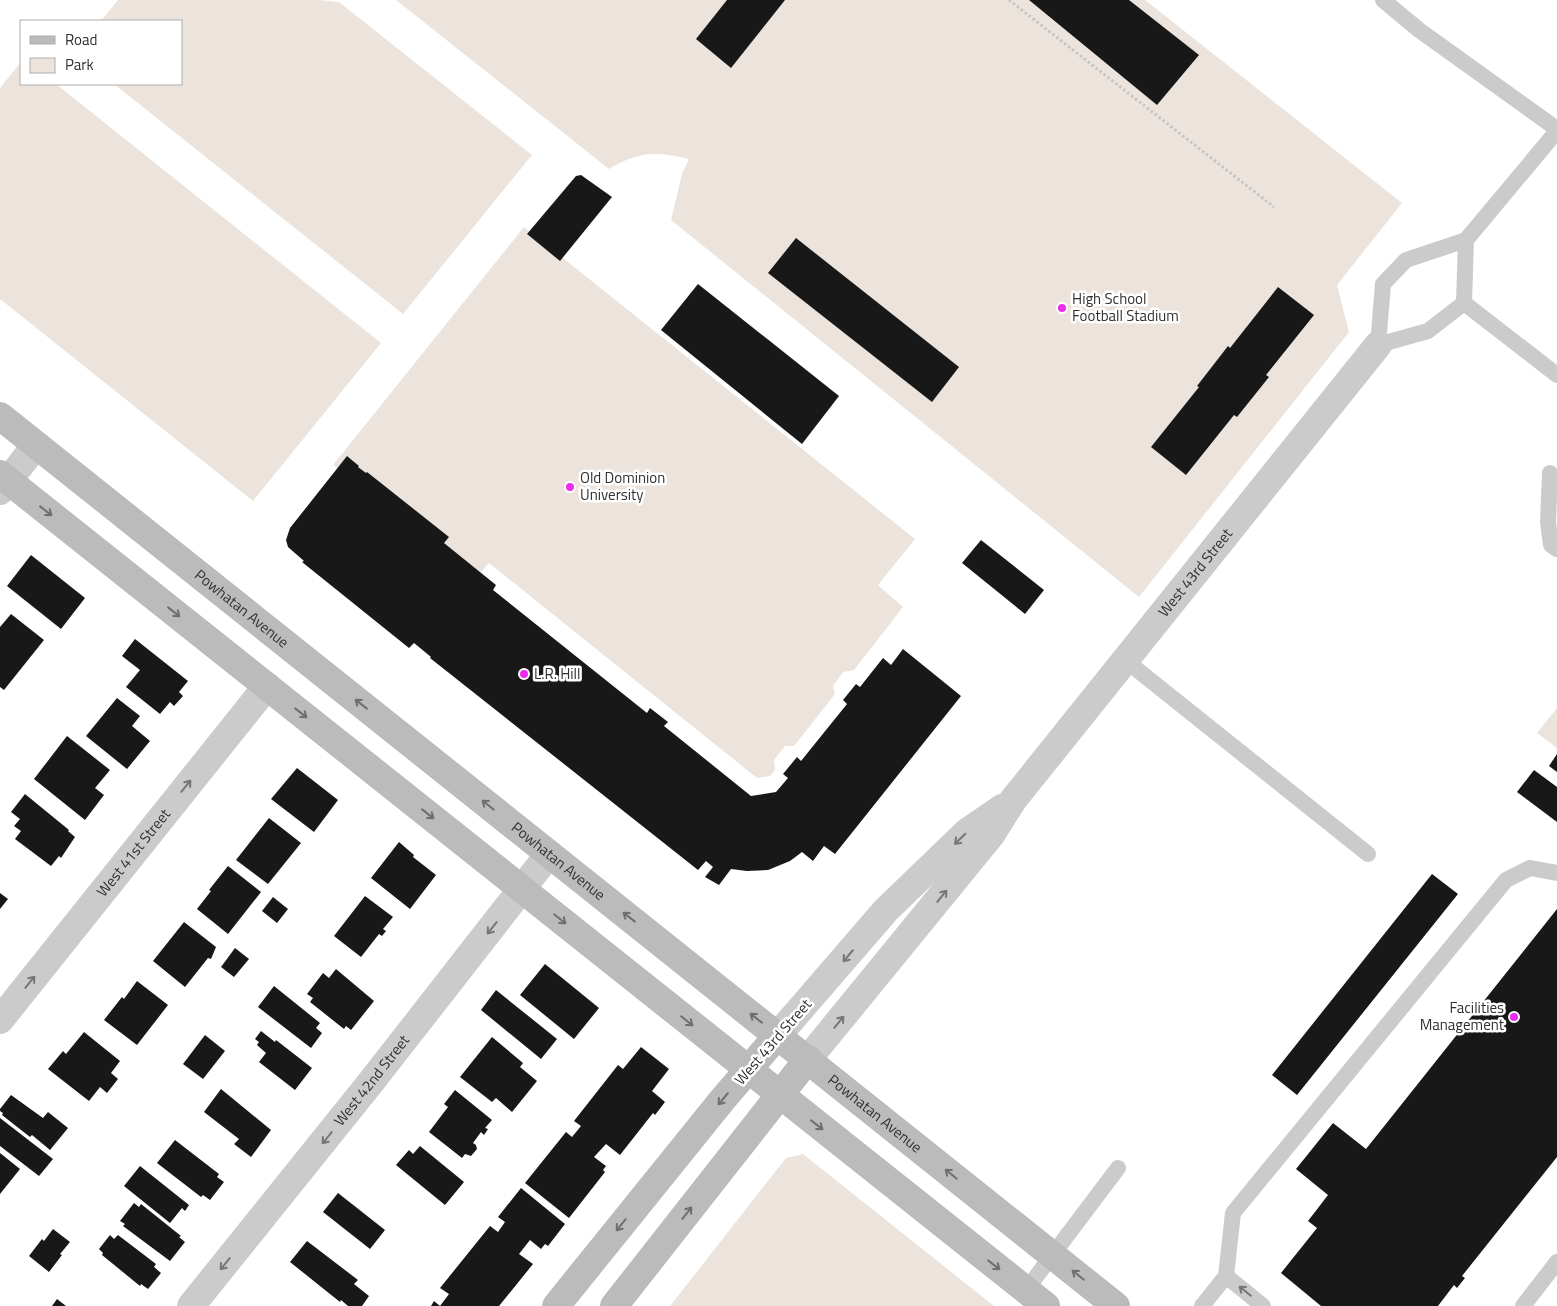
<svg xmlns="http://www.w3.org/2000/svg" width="1557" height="1306" viewBox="0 0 1557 1306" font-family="'Titillium Web',sans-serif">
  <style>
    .green { fill: #ece4dc }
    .building { fill: #181818 }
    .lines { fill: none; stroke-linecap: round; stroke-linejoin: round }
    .path { stroke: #c5c5c5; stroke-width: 3; stroke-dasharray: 2.5 2.5; stroke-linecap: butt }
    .lane { stroke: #cbcbcb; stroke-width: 16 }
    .street { stroke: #cbcbcb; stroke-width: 28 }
    .secondary { stroke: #bbb; stroke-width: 28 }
    .oneway { stroke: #6f6f6f }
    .oneway2 { stroke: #767676 }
    .poi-dot { fill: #ed2bf0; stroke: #fff; stroke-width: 2 }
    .labels { text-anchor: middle; stroke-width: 5; stroke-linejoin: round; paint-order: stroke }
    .poi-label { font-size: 15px; fill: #313131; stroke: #fff; text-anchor: start }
    .street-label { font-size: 15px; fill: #313131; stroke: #fff }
  </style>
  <rect width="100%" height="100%" fill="#fff"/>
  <g class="green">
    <path d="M118 0H319L339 2 532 155 403 314 114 84H181V21H101Z"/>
    <path d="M396 0H1145L1402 203 1337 285 1349 332 1139 597 671 220 682 174 689 159C655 151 639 151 609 169Z"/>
    <path d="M21 62V84H56L381 343 253 501 0 299V88Z"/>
    <path d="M524 227 915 539 878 585 903 607 854 670 843 672 833 686 835 694 794 746H785L774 760 775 770 770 776 757 778 489 563 474 580 333 465Z"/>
    <path d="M1557 708V748L1537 733Z"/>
    <path d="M803 1154 994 1306H670L786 1158Z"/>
  </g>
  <g class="building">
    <path d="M727 0H785L731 68 696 39Z"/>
    <path d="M1029 0H1129L1199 55 1157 105Z"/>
    <path d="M581 175 612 197 560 261 527 234 576 176Z"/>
    <path d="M796 238 959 367 932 402 768 273Z"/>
    <path d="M698 284 839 396 802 444 661 330Z"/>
    <path d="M1278 287 1314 315 1266 375 1269 377 1237 417 1234 415 1186 475 1151 447 1199 387 1197 386 1228 346 1230 348Z"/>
    <path d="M347 456 359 466 358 467 366 473 367 472 449 537 444 543 496 585 493 590 647 713 650 708 668 722 664 726 751 796 776 792 788 778 783 774 797 757 801 761 847 704 843 700 856 684 860 687 883 658 891 665 903 649 961 696 835 854 824 846 813 861 802 852 790 861 768 870 747 871 731 869 719 885 705 877 713 867 706 861 698 870 430 658 431 657 414 643 409 648 302 562 304 561 288 547 286 540 290 528Z"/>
    <path d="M981 540 1044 590 1025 614 962 563Z"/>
    <path d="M31 555 85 598 61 629 7 586Z"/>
    <path d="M11 614 44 640 4 690 0 687V627Z"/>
    <path d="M135 639 188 681 179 692 183 696 174 706 170 702 160 714 126 687 140 670 122 656Z"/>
    <path d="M117 698 140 716 132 726 150 741 127 769 86 736Z"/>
    <path d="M67 736 110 770 95 788 104 795 85 820 34 779Z"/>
    <path d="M1557 754V772L1549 766Z"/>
    <path d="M297 768 338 800 314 832 271 799Z"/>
    <path d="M1534 770 1557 787V822L1517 792Z"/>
    <path d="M25 794 69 830 68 831 75 837 61 858 59 856 51 866 15 839 21 831 14 826 20 819 11 812Z"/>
    <path d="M269 818 301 843 268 884 236 860Z"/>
    <path d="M399 842 414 855 413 857 436 875 410 909 371 878Z"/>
    <path d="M228 866 261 892 228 934 197 909 211 891 209 890Z"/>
    <path d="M1432 874 1458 894 1297 1095 1272 1075Z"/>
    <path d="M0 893 8 899 0 909Z"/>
    <path d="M365 896 393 917 383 929 386 931 382 936 379 934 361 957 334 936Z"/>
    <path d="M273 897 288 909 277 923 262 911Z"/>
    <path d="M1557 909V1157L1462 1276 1465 1278 1457 1288 1454 1285 1438 1306H1321L1281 1273 1317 1228 1308 1221 1328 1195 1296 1169 1333 1123 1366 1149Z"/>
    <path d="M184 922 216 947 211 959 208 958 185 987 153 961Z"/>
    <path d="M235 948 249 959 234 977 221 967Z"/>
    <path d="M545 964 599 1008 574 1039 520 995Z"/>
    <path d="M336 969 374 1001 351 1030 346 1026 344 1029 310 1002 313 998 307 994 323 973 329 978Z"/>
    <path d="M137 981 168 1005 137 1045 104 1020 122 997 124 999Z"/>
    <path d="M274 986 320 1023 316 1028 322 1033 311 1048 258 1007Z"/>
    <path d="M496 990 557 1039 541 1059 481 1010Z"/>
    <path d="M261 1031 275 1042 276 1040 312 1068 295 1090 259 1062 266 1053 257 1045 259 1042 255 1039Z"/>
    <path d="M84 1032 120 1061 111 1073 118 1079 107 1093 100 1087 89 1101 48 1069 63 1051 66 1054Z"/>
    <path d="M205 1035 225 1051 203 1079 183 1064Z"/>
    <path d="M492 1037 523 1063 520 1067 537 1081 512 1112 496 1098 492 1102 460 1077Z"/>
    <path d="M641 1047 669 1069 652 1091 665 1102 655 1115 653 1113 620 1155 606 1144 594 1157 606 1166 603 1170 605 1172 569 1218 525 1183 566 1132 572 1137 581 1126 574 1121 618 1065 623 1069Z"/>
    <path d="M221 1089 271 1130 251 1157 234 1144 239 1139 204 1112Z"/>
    <path d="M455 1090 492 1120 485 1128 488 1129 484 1135 481 1132 473 1143 476 1145 477 1149 471 1156 465 1154 462 1158 429 1132 448 1107 444 1104Z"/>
    <path d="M11 1095 43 1118 48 1112 68 1128 50 1150 32 1135 30 1137 2 1115 3 1113 0 1111V1109Z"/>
    <path d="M0 1118 53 1159 39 1176 0 1146Z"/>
    <path d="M175 1140 219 1174 217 1177 224 1182 210 1200 203 1195 201 1197 157 1163Z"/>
    <path d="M420 1146 464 1182 445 1205 396 1165 409 1150 413 1154Z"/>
    <path d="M0 1153 20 1169 0 1194Z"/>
    <path d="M140 1166 189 1205 185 1211 182 1208 170 1223 124 1186Z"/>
    <path d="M521 1188 565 1224 548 1246 545 1244 541 1249 530 1240 519 1254 533 1264 499 1306H431L434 1301 440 1306 449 1294 440 1288 490 1226 498 1232 505 1222 498 1217Z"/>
    <path d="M338 1193 385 1230 370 1249 323 1212Z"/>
    <path d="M134 1203 139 1207 141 1204 181 1236 179 1237 185 1242 170 1261 123 1226 125 1224 120 1221Z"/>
    <path d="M53 1229 70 1242 60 1254 62 1255 49 1272 29 1256 42 1239 44 1241Z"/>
    <path d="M110 1235 114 1239 118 1235 156 1264 154 1267 161 1273 148 1289 141 1284 140 1286 102 1255 103 1253 99 1249Z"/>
    <path d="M307 1241 358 1280 354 1284 369 1296 362 1306H348L341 1300 340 1302 290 1262Z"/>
    <path d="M57 1299 66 1306H52Z"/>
  </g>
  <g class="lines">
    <path class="path" d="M1009 0 1274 207"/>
    <g class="lane">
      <path d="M1383 0 1419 30 1557 129"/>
      <path d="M1466 240 1464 303 1428 331 1378 345 1383 284 1406 260Z"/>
      <path d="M1466 240 1557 131"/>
      <path d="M1464 303 1557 375"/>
      <path d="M1550 473 1548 522 1551 545 1557 549"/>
      <path d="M1125 660 1368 854"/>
      <path d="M1226 1276 1263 1306"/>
      <path d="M1026 1290 1118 1168"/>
      <path d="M1202 1306 1226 1276 1233 1213 1506 880 1530 868 1557 873"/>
      <path d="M1523 1306 1557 1262"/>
    </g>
    <g class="street">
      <path d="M0 491 36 445"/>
      <path id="s1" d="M0 1020 267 686"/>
      <path d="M778 1035 886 910 967 832 1002 808"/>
      <path id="s2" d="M808 1059 991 835 1013 800 1378 345"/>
      <path id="s3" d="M191 1306 371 1082 549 854"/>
    </g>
    <g class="secondary">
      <path id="s4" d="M0 416 1116 1306"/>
      <path d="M0 474 1046 1306"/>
      <path d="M556 1306 723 1099 778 1035"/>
      <path d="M614 1306 808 1059"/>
    </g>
  </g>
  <defs><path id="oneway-shaft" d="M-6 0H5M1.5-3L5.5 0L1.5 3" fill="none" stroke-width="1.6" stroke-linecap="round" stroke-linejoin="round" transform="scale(1.25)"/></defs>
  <g class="oneway">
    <use href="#oneway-shaft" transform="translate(46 511) rotate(38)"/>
    <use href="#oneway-shaft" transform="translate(174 612) rotate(38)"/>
    <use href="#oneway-shaft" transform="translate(361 704) rotate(-142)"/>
    <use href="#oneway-shaft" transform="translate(301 713) rotate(38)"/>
    <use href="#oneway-shaft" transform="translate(488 805) rotate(-141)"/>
    <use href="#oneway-shaft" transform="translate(428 814) rotate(38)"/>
    <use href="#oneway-shaft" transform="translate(629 917) rotate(-142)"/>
    <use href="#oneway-shaft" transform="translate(560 919) rotate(39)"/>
    <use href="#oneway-shaft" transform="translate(756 1018) rotate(-142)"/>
    <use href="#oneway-shaft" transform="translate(687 1021) rotate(39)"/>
    <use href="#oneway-shaft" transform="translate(723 1099) rotate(130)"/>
    <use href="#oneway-shaft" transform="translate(817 1125) rotate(38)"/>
    <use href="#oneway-shaft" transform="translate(951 1174) rotate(-141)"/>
    <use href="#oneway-shaft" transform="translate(687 1213) rotate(-52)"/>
    <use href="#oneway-shaft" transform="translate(621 1225) rotate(129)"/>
    <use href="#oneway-shaft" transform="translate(994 1265) rotate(38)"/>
    <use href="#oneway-shaft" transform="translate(1078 1275) rotate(-141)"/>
  </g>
  <g class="oneway2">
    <use href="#oneway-shaft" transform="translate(186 786) rotate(-51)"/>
    <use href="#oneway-shaft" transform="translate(960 839) rotate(136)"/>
    <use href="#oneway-shaft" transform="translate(942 896) rotate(-51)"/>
    <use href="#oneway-shaft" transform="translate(492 928) rotate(128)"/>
    <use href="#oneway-shaft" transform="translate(848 956) rotate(130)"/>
    <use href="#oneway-shaft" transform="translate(30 982) rotate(-51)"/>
    <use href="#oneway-shaft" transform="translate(839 1022) rotate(-51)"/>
    <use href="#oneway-shaft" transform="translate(327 1138) rotate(129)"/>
    <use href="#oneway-shaft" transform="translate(225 1264) rotate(129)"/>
    <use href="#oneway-shaft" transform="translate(1245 1291) rotate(-141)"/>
  </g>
  <g class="poi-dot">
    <circle cx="1062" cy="308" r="5"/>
    <circle cx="570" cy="487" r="5"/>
    <circle cx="524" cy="674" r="5"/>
    <circle cx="1514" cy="1017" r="5"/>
  </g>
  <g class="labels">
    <g class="poi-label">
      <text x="1072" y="304">High School<tspan x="1072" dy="17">Football Stadium</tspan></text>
      <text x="580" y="483">Old Dominion<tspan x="580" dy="17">University</tspan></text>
      <text x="534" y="679">L.R. Hill</text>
      <text x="1504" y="1013" text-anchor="end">Facilities<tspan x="1504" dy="17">Management</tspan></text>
    </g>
    <g class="street-label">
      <text dy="5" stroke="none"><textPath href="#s2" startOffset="622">West 43rd Street</textPath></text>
      <text dy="5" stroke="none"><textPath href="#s4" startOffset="309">Powhatan Avenue</textPath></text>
      <text dy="5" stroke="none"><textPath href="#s1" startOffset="214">West 41st Street</textPath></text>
      <text dy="5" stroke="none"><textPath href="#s4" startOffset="714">Powhatan Avenue</textPath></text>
      <text transform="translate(773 1042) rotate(-49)" y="5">West 43rd Street</text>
      <text dy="5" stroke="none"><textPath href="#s3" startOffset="289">West 42nd Street</textPath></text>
      <text dy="5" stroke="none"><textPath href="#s4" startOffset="1119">Powhatan Avenue</textPath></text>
    </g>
  </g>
  <rect x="20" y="20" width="162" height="65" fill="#ffffff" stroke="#adadad"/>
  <rect x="30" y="36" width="25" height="8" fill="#bbbbbb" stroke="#adadad"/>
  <text x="65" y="45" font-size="15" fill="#313131">Road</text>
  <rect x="30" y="58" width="25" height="15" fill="#ece4dc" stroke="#adadad"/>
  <text x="65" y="70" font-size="15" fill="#313131">Park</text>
</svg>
